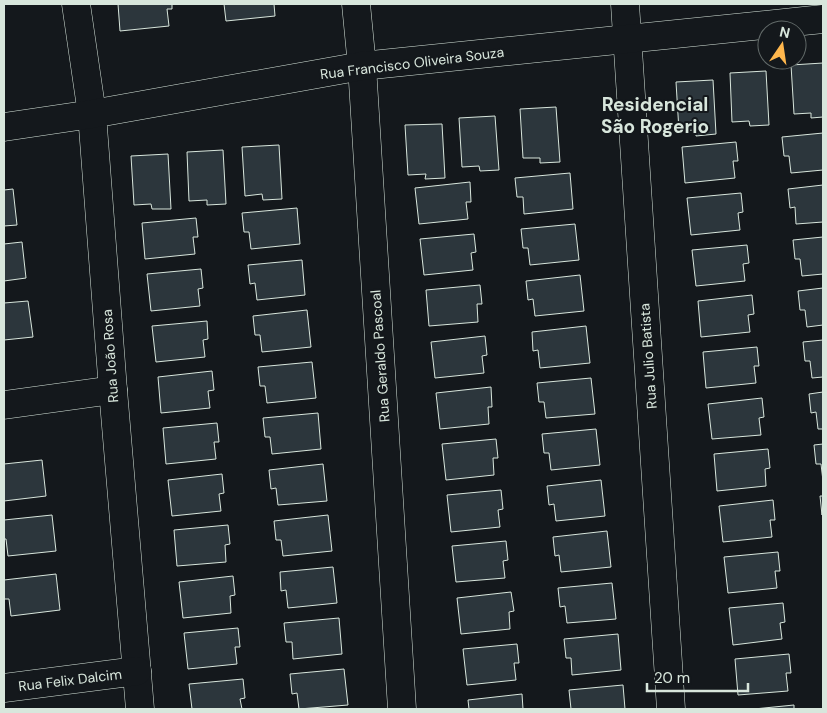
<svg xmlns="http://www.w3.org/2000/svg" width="827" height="713" viewBox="0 0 827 713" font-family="'DM Sans',sans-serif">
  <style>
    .building { fill: #2c363c; stroke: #d8e6dc }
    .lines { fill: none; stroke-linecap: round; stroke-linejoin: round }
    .street-casing { stroke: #d8e6dc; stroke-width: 29 }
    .street { stroke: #14181c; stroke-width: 28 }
    .labels { text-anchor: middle; stroke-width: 4; stroke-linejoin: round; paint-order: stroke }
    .street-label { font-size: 14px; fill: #d8e6dc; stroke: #14181c }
    .district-label { font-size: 19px; font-weight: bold; fill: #d8e6dc; stroke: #14181c }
  </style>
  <rect width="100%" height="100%" fill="#14181c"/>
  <g class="building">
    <path d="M118 4H172V9H167L169 26 120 31Z"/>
    <path d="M219 4H274L275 16 226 21 224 4Z"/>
    <path d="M823 63V117L811 118V113L794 114 791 65Z"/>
    <path d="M766 71 769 125 750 126 749 121 732 122 730 73Z"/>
    <path d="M713 80 716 134 696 136V130L679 131 676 82Z"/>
    <path d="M556 107 560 162 540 163V158H523L520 109Z"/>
    <path d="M495 116 499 170 480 171 479 166 462 167 459 118Z"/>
    <path d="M442 124 445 178 425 179 426 174 408 175 405 125Z"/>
    <path d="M823 133V170L791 173 789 156H784L782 137Z"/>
    <path d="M736 142 738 161H733L735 178 685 183 682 147Z"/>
    <path d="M279 145 282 199 263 200 262 194 245 196 242 147Z"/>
    <path d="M223 150 226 204 207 205V200L189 201 187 152Z"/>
    <path d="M168 154 171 209H152L151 204 134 205 131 156Z"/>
    <path d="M570 173 573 209 524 214 523 197H517L515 178Z"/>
    <path d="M470 182 471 202H466L468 219 419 224 415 188Z"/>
    <path d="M823 185V222L796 224 795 207 790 208 788 189Z"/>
    <path d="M13 189 17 225 4 226V190Z"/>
    <path d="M741 193 743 212 738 213 740 230 691 235 687 198Z"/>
    <path d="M297 208 300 244 251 249 249 232H244L242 213Z"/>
    <path d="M196 218 198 237H193L195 254 145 259 142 223Z"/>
    <path d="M575 224 579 260 530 265 528 248H523L521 229Z"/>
    <path d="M474 234 476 252 471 253 473 270 424 275 420 239Z"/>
    <path d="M823 237V274L802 276 800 259H795L793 240Z"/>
    <path d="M22 242 26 278 4 281V244Z"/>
    <path d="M747 245 749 263 743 264 745 281 696 286 692 250Z"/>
    <path d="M302 260 305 295 257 300 255 283 250 284 248 265Z"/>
    <path d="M201 269 203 288 198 289 200 306 151 311 147 274Z"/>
    <path d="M580 275 584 311 535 316 533 299 528 300 526 281Z"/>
    <path d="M480 285 482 304H477L478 322 429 326 426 290Z"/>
    <path d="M823 288V325L807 327 805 310H800L798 291Z"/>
    <path d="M752 295 754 314 748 315 750 332 701 337 698 301Z"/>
    <path d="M28 301 33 337 4 340V303Z"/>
    <path d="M307 310 311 347 262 352 260 335H255L253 316Z"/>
    <path d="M207 321 208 339 203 340 205 357 156 362 152 326Z"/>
    <path d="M586 326 590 363 540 368 538 350 533 351 532 332Z"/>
    <path d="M485 336 487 355 482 356 484 373 435 378 431 342Z"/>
    <path d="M823 340V377L812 378 810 361H805L803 342Z"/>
    <path d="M757 347 759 366H754L756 383 706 388 703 352Z"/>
    <path d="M312 362 316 398 267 403 265 386H260L258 367Z"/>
    <path d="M212 371 214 390 208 391 210 408 161 413 158 377Z"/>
    <path d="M591 378 595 414 546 418 544 402H539L537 383Z"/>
    <path d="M491 387 492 407H488L489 424 440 429 436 393Z"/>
    <path d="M823 392V429H818L816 412 811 413 809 394Z"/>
    <path d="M762 398 764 417 759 418 761 435 712 439 708 404Z"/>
    <path d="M318 413 321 449 272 454 270 437H265L263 418Z"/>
    <path d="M217 423 219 442H214L216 459 166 464 163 428Z"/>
    <path d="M596 429 600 465 551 470 549 453H544L542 434Z"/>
    <path d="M496 439 498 458H493L494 475 446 480 442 444Z"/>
    <path d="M823 444V481L821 464H816L814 445Z"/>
    <path d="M768 449 770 468 765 469 766 486 717 491 714 454Z"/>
    <path d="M42 460 46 496 4 501V464Z"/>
    <path d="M323 464 327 501 278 505 276 488 271 489 269 470Z"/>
    <path d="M222 474 224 493 219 494 221 511 172 516 168 480Z"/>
    <path d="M601 480 605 516 556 521 554 504 549 505 547 486Z"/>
    <path d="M501 490 503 509 498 510 500 527 451 532 447 495Z"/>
    <path d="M820 496H823L822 515Z"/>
    <path d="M773 500 775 520H770L772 537 723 542 719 506Z"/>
    <path d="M52 515 56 551 8 556 6 539H4V520Z"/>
    <path d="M328 515 332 551 283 556 281 540H276L274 521Z"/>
    <path d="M228 525 230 544 225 545 226 562 177 566 174 530Z"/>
    <path d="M607 531 611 567 561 572 559 555 555 556 553 537Z"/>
    <path d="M506 541 508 560 503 561 505 578 456 582 452 546Z"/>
    <path d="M778 552 780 571H775L777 588 728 593 724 557Z"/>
    <path d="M333 567 337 603 288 608 286 590 281 591 280 572Z"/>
    <path d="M56 574 60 610 11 616 9 599H4V580Z"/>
    <path d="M233 576 235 595 230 596 231 613 183 618 179 582Z"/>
    <path d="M612 583 616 619 567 623 565 606 560 607 558 588Z"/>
    <path d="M511 592 514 611 509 612 510 629 461 634 457 598Z"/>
    <path d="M783 603 785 622 780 623 782 639 733 645 729 608Z"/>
    <path d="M339 618 342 654 293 659 292 642H286L284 623Z"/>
    <path d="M238 628 240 647H235L237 664 188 669 184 633Z"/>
    <path d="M618 634 621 670 572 675 571 658H566L564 639Z"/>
    <path d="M517 644 519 663H514L516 680 467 685 463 649Z"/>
    <path d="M789 654 791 673H786L788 691 738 695 735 659Z"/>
    <path d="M344 669 348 705 299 709 297 693 292 694 290 674Z"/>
    <path d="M243 679 245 698 240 699 242 709H192L189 684Z"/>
    <path d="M623 685 625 709H571L569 690Z"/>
    <path d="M522 694 523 709H469L468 700Z"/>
    <path d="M794 705V709H754Z"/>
  </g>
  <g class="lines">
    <g class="street-casing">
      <g id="street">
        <path d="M76 4 92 114 113 390 140 709"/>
        <path d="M356 4 362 66 402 709"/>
        <path d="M625 4 671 709"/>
        <path d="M4 127 92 114 362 66 823 19"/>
        <path d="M4 405 113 390"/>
        <path d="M4 688 137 671"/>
      </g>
    </g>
    <use href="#street" class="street"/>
  </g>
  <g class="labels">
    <g class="street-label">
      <text transform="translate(412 63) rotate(-7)" y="5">Rua Francisco Oliveira Souza</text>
      <text transform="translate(110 356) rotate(-94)" y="5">Rua João Rosa</text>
      <text transform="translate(380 356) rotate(-94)" y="5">Rua Geraldo Pascoal</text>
      <text transform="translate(648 356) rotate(-94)" y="5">Rua Julio Batista</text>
      <text transform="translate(70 680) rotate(-7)" y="5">Rua Felix Dalcim</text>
    </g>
    <g class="district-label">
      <text x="655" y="111">Residencial<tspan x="655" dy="22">São Rogerio</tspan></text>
    </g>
  </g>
  <rect width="827" height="713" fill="none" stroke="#d8e6dc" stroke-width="10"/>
  <g transform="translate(782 45) rotate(13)"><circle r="24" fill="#14181c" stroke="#626a69"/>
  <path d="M0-4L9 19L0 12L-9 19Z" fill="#ffb74d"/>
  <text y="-8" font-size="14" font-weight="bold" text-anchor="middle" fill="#d8e6dc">N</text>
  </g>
  <path d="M647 683v8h101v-8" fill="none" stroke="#d8e6dc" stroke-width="2.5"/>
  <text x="654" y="683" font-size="15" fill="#d8e6dc" stroke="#14181c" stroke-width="4" paint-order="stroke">20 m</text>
</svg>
